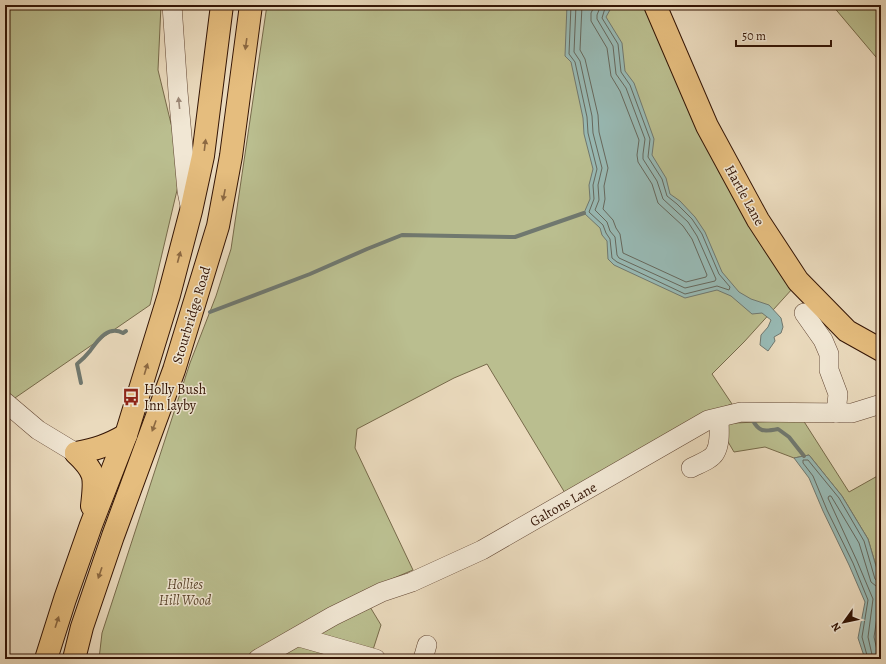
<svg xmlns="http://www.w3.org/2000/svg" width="886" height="664" viewBox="0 0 886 664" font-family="Alegreya,serif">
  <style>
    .green { fill: #babe8f; stroke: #776a4a }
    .water { fill: #98bab5; stroke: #70786f }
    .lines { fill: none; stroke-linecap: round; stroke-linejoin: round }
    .shore { stroke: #66685d; stroke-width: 1 }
    .stream { stroke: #70786f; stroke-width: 4 }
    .minor-casing { stroke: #624633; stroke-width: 20 }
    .major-casing { stroke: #341505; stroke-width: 24 }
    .highway-casing { stroke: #341505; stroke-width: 24 }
    .minor { stroke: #f1e7d4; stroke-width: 19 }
    .major { stroke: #e5bd7e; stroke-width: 22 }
    .highway { stroke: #e5bd7e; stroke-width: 22 }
    .oneway { fill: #8c6942 }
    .oneway2 { fill: #9c8877 }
    .labels { text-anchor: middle; stroke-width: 3; stroke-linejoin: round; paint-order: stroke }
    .street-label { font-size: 14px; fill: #341505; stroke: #f1e7d4 }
    .poi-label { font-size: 14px; fill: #341505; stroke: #f1e7d4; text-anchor: start }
    .park-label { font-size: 14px; font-style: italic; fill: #5c482e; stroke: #f1e7d4 }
  </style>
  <rect width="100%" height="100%" fill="#eadabd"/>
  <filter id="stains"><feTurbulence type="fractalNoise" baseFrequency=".005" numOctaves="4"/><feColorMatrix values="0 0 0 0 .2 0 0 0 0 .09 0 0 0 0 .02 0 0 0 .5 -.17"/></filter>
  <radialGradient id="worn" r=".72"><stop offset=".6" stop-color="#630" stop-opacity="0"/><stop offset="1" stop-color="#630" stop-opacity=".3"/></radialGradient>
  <g class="green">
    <path d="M5 5H161L158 70 182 169 150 305 12 400 5 390Z"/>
    <path d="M267 5H645L681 89 719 172 793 288 744 342 712 374 732 404 704 414 565 493 487 364 454 378 357 429 355 448 413 570 361 592 381 625 370 659H99L102 633 190 363 216 296 231 249Z"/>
    <path d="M832 5H881V63Z"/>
    <path d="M803 420 849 492 881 474V583L868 539 842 496 809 455 794 458 765 447 734 452 724 435 712 424Z"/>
  </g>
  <g class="water">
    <path d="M567 5H610L611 8 606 17 622 43 625 71 634 83 654 139 652 155 666 178 670 194 680 201 695 217 705 232 722 272 739 292 751 299 769 305 781 318 783 327 781 333 774 337 775 341 768 351 760 345 761 335 768 327 771 320 762 313 752 314 731 296 717 290 685 298 614 265 608 259 607 241 602 235 600 228 584 213 590 199 589 185 593 169 584 134 583 118 571 62 565 56Z"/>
    <path d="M809 455 842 496 868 539 881 583V659H865L858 638 865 602 849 565 823 511 809 478 794 458Z"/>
  </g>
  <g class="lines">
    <g class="shore">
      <path d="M571 5 569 54 575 62 587 117 588 133 597 169 593 185 594 199 589 212 603 225 606 233 610 239 612 258 617 262 685 294 717 286 729 290 730 287 719 274 702 234 692 219 677 204 667 196 662 179 648 157 650 139 630 85 621 72 618 44 602 18 606 5"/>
      <path d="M576 5 574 52 580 61 592 116 593 133 602 168 598 185 599 200 595 210 607 222 610 231 615 237 617 255 619 258 685 288 715 281 716 279 697 236 688 222 663 199 657 181 643 159V154L645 139 626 88 616 74 613 46 597 19V15L601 5"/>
      <path d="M582 5 580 50 585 59 598 115 599 132 608 168 604 186 605 199 603 209 613 220 616 228 620 234 623 253 686 282 706 277 707 275 692 239 683 226 658 203 652 184 638 162 637 155 639 140 620 91 611 76 607 48 591 21V13L595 5"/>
      <path d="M868 659 862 637 868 600 853 563 827 510 813 476 803 463V460H808L839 498 864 541 875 579 878 581 881 582"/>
      <path d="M873 659 868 637 873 599 857 561 828 498 829 496H831L834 501 859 543 871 582 876 586 881 587"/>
      <path d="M879 659 874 637 879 604 878 594 881 593"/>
    </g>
    <g class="stream">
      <path d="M210 312 310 274 367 249 402 235 515 237 584 213"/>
      <path d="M81 383 77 364C82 360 86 356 90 351 98 340 108 325 123 333L126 331"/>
      <path d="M752 419C759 432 763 432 778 429L789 437 804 456"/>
    </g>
    <g class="minor-casing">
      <g id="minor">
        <path d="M172 5 178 92 187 191 190 206"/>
        <path d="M804 313 823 340 829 354V370L838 394 836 413"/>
        <path d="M5 402 38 430 76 453"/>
        <path d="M691 468C698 464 711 460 715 453 721 443 719 428 719 418"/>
        <path d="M299 637 376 659"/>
        <path d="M258 659 333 616 382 592 412 582 482 550 708 420 741 412 852 413 881 404"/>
        <path d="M423 659 427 645"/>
      </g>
    </g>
    <g class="major-casing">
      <path id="major" d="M655 5 707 126 758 220 798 281 847 331 881 350"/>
    </g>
    <g class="highway-casing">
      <g id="highway">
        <path d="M76 453C97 473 95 478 92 506"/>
        <path d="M76 453C96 449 107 446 126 435"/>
        <path d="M46 659 65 599 91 525 126 435 169 295 191 211 203 156 222 5"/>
        <path d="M74 659 82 627 113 536 174 370 218 226 231 156 251 5"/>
      </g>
    </g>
    <use href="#minor" class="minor"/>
    <use href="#major" class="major"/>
    <use href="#highway" class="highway"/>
  </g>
  <defs><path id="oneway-solid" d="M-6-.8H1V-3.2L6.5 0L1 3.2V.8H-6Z"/></defs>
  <g class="oneway">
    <use href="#oneway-solid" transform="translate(246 44) rotate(98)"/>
    <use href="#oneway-solid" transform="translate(205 145) rotate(-83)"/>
    <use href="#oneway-solid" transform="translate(224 195) rotate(101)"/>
    <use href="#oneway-solid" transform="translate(179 257) rotate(-75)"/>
    <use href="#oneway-solid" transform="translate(146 369) rotate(-73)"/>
    <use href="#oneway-solid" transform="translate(154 426) rotate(110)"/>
    <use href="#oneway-solid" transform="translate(100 573) rotate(109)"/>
    <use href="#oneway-solid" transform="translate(57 622) rotate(-72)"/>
  </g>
  <use class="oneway2" href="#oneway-solid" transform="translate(179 103) rotate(-96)"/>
  <defs>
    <g id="bus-bare" transform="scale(1.38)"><path d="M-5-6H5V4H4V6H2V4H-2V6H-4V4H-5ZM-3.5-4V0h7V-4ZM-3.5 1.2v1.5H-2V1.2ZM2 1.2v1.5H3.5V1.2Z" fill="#8f2418" stroke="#f1e7d4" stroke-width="2.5" paint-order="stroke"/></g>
  </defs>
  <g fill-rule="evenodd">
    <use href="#bus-bare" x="131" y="397"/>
  </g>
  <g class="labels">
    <g class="street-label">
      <text transform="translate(745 195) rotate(61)" y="5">Hartle Lane</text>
      <text transform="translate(191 315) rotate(-73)" y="5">Stourbridge Road</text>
      <text transform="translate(563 504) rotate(-30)" y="5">Galtons Lane</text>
    </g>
    <g class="poi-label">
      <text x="144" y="394">Holly Bush<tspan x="144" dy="16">Inn layby</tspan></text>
    </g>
    <g class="park-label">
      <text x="185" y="589">Hollies<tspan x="185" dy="16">Hill Wood</tspan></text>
    </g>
  </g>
  <rect width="886" height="664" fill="none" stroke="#eadabd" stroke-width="20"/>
  <rect x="6" y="6" width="874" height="652" fill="none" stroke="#341505" stroke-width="2"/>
  <rect x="10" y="10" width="866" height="644" fill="none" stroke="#341505"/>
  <g transform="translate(844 622) rotate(237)" stroke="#f1e7d4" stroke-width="3" paint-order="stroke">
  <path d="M0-3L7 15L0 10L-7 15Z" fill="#341505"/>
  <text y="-6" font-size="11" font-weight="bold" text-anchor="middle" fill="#341505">N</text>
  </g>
  <path d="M736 40v6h95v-6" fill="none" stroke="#341505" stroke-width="2"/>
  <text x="742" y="40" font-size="12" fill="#341505" stroke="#f1e7d4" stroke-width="3" paint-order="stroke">50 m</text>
  <rect width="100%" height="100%" filter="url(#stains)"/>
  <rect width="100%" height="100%" fill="url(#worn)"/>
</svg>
